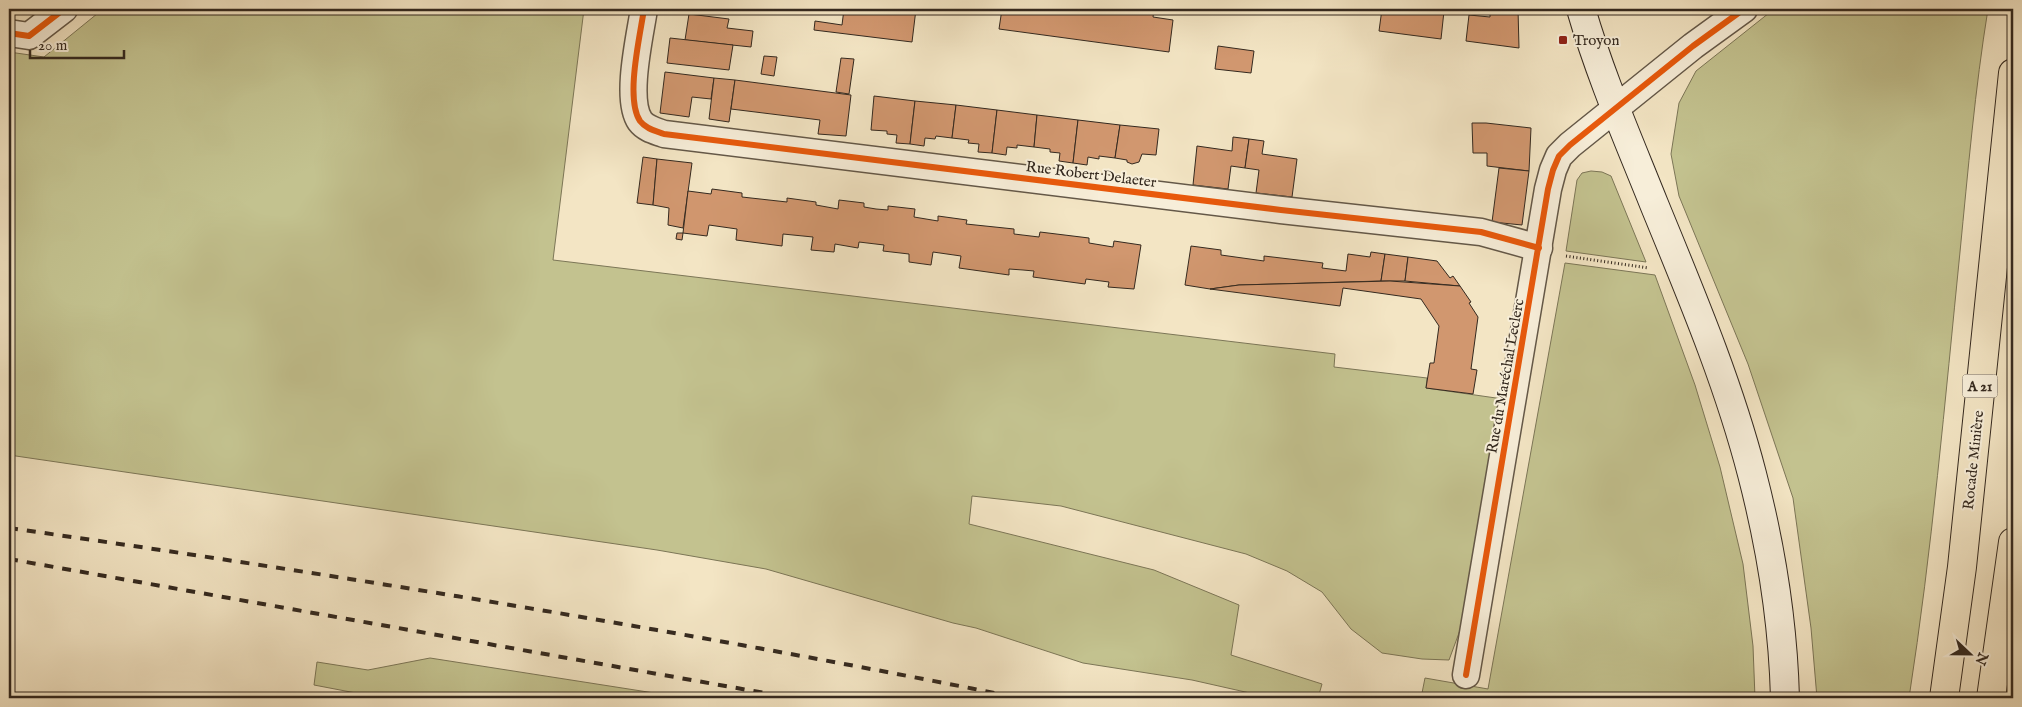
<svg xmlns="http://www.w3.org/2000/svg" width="2022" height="707" viewBox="0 0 2022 707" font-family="'IM FELL English',serif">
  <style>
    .green { fill: #c3c28f; stroke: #7c7657 }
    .building { fill: #d1976f; stroke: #34291f }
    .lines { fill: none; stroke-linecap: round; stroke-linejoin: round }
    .minor-casing { stroke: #645848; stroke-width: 29 }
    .secondary-casing { stroke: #34291f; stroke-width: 30 }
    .motorway-casing { stroke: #34291f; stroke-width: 30 }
    .path { stroke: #34291f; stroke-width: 3; stroke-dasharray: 1 2.5; stroke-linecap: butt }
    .minor { stroke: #f7eed9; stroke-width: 26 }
    .secondary { stroke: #f7eed9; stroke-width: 28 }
    .motorway { stroke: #f3e5c4; stroke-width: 28 }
    .rail { stroke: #34291f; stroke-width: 4; stroke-dasharray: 9 9; stroke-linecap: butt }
    .cycleway-casing { stroke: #f7eed9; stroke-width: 9 }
    .cycleway { stroke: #e8590c; stroke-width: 6 }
    .poi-dot { fill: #8f2418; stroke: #f7eed9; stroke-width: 2 }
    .labels { text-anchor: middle; stroke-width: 4; stroke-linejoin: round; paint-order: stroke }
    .shield { fill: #f7eed9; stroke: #6e6457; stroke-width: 1 }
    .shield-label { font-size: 14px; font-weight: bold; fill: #34291f }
    .poi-label { font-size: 15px; fill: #34291f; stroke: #f7eed9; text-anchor: start }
    .street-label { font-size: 15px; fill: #34291f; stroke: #f7eed9 }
  </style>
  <rect width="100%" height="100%" fill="#f3e5c4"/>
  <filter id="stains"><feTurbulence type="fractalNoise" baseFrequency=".004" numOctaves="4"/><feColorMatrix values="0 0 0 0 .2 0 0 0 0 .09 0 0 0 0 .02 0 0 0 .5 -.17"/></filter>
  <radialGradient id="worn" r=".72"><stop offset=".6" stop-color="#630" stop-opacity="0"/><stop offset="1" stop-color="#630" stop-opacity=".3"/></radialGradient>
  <g class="green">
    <path d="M103 9H584L553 260 1335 354 1334 367 1427 378 1426 388 1503 399 1466 614 1449 660 1422 659 1382 653 1351 629 1322 592 1287 571 1246 554 1061 506 972 496 969 524 1154 570 1239 605 1231 655 1322 684 1318 698H1272L1192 680 1083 663 976 628 953 623 766 569 657 550 9 455V52L44 57Z"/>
    <path d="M1779 9H1988C1975 89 1968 171 1960 252 1945 401 1932 550 1909 698H1817L1811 628 1793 498 1748 364 1679 196 1671 154 1679 103 1696 71 1769 13Z"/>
    <path d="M1591 171 1602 172 1611 176 1646 262 1566 251 1577 180 1582 173Z"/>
    <path d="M1565 263 1655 275 1695 385 1720 467 1743 564 1753 646 1755 698H1421L1425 678 1488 689Z"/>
    <path d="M430 658 667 695 681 698H382L314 685 317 662 368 670Z"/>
  </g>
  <g class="building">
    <path d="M691 9H727L726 13Z"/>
    <path d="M844 9H916L912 42 814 30 815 21 842 25Z"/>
    <path d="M1002 9H1089L1121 13 1122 9H1154L1153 17 1173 20 1169 52 999 29Z"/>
    <path d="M1382 9 1444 11 1441 39 1379 31Z"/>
    <path d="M1490 9H1518L1519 48 1466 41 1469 15 1490 17Z"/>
    <path d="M689 14 729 19 727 28 753 31 751 47 685 40Z"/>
    <path d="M670 38 733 45 729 70 667 63Z"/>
    <path d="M1218 46 1254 51 1251 73 1215 69Z"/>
    <path d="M764 56 777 57 774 76 761 74Z"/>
    <path d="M841 58 854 59 849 94 836 92Z"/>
    <path d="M665 72 714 78 711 99 692 97 689 117 660 113Z"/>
    <path d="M714 78 735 80 729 122 709 119Z"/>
    <path d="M735 80 851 95 846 136 818 134 820 120 731 109Z"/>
    <path d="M874 96 915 101 910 144 896 143 897 135 887 134V131L871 130Z"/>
    <path d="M915 101 956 105 952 138 936 136 935 139 925 138 924 146 910 144Z"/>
    <path d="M956 105 997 110 992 153 978 152 979 144 968 143 969 140 952 138Z"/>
    <path d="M997 110 1037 115 1034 147 1017 145V148L1007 147 1006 155 992 153Z"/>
    <path d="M1037 115 1078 120 1073 163 1059 161 1060 153 1050 152V149L1034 147Z"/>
    <path d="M1078 120 1120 125 1115 158 1099 156V159L1088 157 1087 165 1073 163Z"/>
    <path d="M1472 123H1486L1531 128 1529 171 1487 166V153H1473Z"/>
    <path d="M1120 125 1159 129 1156 155 1142 154 1139 162 1132 164 1127 162V160L1115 158Z"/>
    <path d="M1233 137 1249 139 1245 168 1231 166 1228 189 1193 185 1197 146 1232 151Z"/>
    <path d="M1249 139 1264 141 1262 154 1297 159 1292 197 1256 193 1259 170 1245 168Z"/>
    <path d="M643 157 657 159 653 205 637 203Z"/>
    <path d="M657 159 692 163 683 228 668 225 669 208 653 205Z"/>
    <path d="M1499 168 1529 171 1522 225 1492 222Z"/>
    <path d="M712 189 742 193V197L787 202V198L816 202V205L838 209 839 200 864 203V207L876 209 888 210V206L915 209 914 217 938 221V216L967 220 966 224 1014 229V234L1039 237 1040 232 1089 238V243L1113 247 1114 241 1141 245 1134 289 1108 287 1109 282 1086 279 1085 284 1033 277 1034 271 1023 270 1009 269V275L959 268 961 256 933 252 931 265 909 262V254L883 251 884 245 859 242 858 248 835 244 834 252 811 250 813 237 783 234 782 246 736 240 737 229 709 225 707 236 683 233 688 191 711 194Z"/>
    <path d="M677 233H683L682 240 676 239Z"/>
    <path d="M1191 246 1221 250V255L1264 261V256L1323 263 1322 268 1346 271 1348 254 1370 257 1371 252 1385 254 1381 281 1239 285 1210 289 1185 285Z"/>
    <path d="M1385 254 1408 257 1405 281H1381Z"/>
    <path d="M1408 257 1437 261 1450 278 1453 276 1460 286 1405 281Z"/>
    <path d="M1390 281 1460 286 1471 302 1469 303 1478 317 1471 369 1477 370 1473 394 1426 388 1430 363H1434L1439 326 1421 299 1343 288 1340 306 1210 289 1239 285Z"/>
  </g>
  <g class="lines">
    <g class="minor-casing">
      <g id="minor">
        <path d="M644 9C640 36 625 99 640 121 646 129 656 131 664 134L1281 210 1481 232 1539 248"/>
        <path d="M9 33 29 36 64 9"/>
        <path d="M1466 675 1548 189 1553 170 1559 156 1570 145 1693 46 1744 9"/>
      </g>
    </g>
    <g class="secondary-casing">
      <path id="secondary" d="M1581 9C1600 75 1628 139 1654 204 1690 292 1728 381 1752 474 1771 547 1783 623 1785 698"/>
    </g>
    <g class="motorway-casing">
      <g id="motorway">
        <path d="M1944 698 1962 567 2013 73"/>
        <path d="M1991 698 2013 542"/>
      </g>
    </g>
    <path class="path" d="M1566 256 1649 268"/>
    <use href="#minor" class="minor"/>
    <use href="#secondary" class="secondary"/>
    <use href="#motorway" class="motorway"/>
    <g class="rail">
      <path d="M9 528C347 576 685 631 1020 698"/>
      <path d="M9 559 793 698"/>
    </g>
    <g class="cycleway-casing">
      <g id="cycleway">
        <path d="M644 9C640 36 625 99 640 121 646 129 656 131 664 134L1281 210 1481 232 1539 248"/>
        <path d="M9 33 29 36 64 9"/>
        <path d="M1466 675 1548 189 1553 170 1559 156 1570 145 1693 46 1744 9"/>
      </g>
    </g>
    <use href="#cycleway" class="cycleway"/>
  </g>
  <rect class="poi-dot" x="1558" y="35" width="10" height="10" rx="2.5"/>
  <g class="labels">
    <rect class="shield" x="1962.5" y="374.5" width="35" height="23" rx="4"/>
    <g class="shield-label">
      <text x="1980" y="391">A 21</text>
    </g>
    <g class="poi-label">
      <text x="1573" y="45">Troyon</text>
    </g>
    <g class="street-label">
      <text transform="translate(1091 174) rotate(7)" y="5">Rue Robert Delaeter</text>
      <text transform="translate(1505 376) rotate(-80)" y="5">Rue du Maréchal Leclerc</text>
      <text transform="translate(1973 460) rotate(-84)" y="5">Rocade Minière</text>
    </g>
  </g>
  <rect width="2022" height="707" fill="none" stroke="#f3e5c4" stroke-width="30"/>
  <rect x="10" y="10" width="2002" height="687" fill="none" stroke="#34291f" stroke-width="2.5"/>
  <rect x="15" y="15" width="1992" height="677" fill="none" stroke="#34291f"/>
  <g transform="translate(1970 654) rotate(112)" stroke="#f7eed9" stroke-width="4" paint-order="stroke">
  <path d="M0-4L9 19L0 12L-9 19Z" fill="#34291f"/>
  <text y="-8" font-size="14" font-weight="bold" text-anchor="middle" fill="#34291f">N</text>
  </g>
  <path d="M30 50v8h94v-8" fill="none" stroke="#34291f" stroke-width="2.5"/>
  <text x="38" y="50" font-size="15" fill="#34291f" stroke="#f7eed9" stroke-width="4" paint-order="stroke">20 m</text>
  <rect width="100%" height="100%" filter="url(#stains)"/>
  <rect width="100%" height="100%" fill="url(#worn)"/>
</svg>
